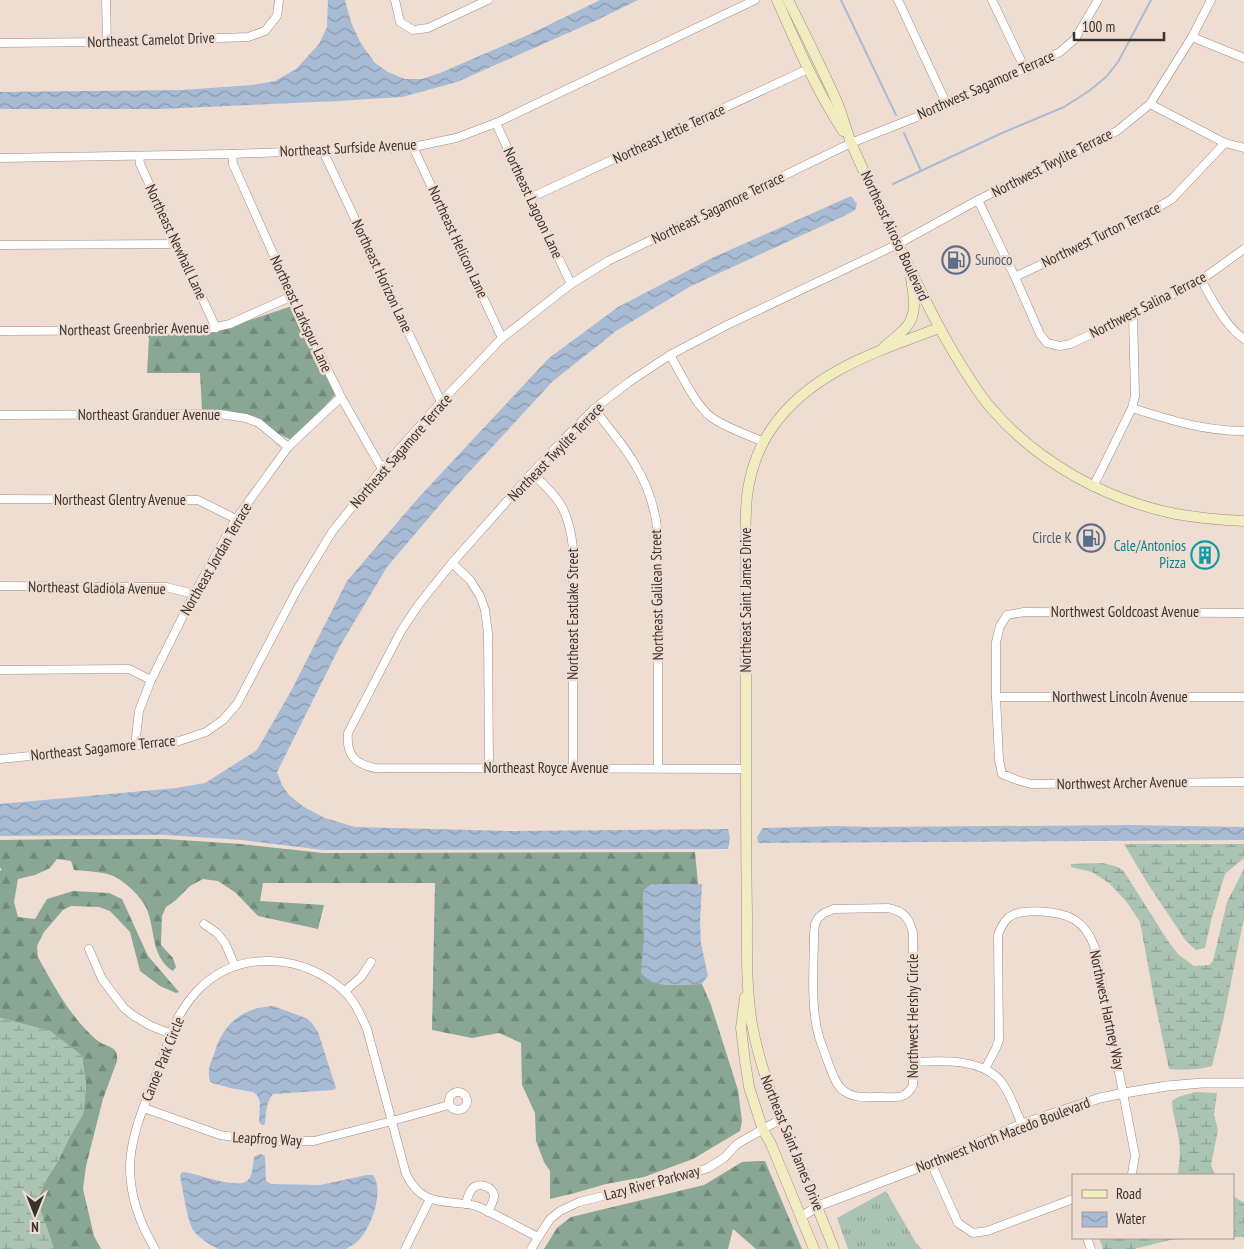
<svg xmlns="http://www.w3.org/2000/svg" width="1244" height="1249" viewBox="0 0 1244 1249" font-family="'PT Sans Narrow',sans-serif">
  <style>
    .grass { fill: url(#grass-tufts) }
    .forest { fill: url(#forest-firs) }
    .wetland { fill: url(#wetland-marsh) }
    .water { fill: url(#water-waves) }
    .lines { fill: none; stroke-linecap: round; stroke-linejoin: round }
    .stream { stroke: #a8bbd4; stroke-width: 2 }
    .minor-casing { stroke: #9e8c82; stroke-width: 9 }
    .tertiary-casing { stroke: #9e8c82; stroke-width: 10 }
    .secondary-casing { stroke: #9e8c82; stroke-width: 11 }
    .minor { stroke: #fff; stroke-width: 8 }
    .tertiary { stroke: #fff; stroke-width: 9 }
    .secondary { stroke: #f1edc1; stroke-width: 10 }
    .labels { text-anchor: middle; stroke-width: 5; stroke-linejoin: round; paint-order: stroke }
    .street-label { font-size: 15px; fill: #3a332e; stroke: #f0ddd2 }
    .service-label { font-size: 15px; fill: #4e5e75; stroke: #f0ddd2; text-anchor: start }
    .culture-label { font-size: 15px; fill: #0d838f; stroke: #f0ddd2; text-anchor: end }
  </style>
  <defs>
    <pattern id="grass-tufts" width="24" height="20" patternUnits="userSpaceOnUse" patternTransform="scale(1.25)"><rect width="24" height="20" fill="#aac3b3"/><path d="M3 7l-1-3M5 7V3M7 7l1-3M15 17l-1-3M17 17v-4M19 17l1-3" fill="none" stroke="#8b9f92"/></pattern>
    <pattern id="forest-firs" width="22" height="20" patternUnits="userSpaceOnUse" patternTransform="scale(1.25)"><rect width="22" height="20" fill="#8aa795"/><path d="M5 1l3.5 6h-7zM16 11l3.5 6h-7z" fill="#72897a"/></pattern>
    <pattern id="wetland-marsh" width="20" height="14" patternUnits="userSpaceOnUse" patternTransform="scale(1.25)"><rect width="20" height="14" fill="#aac3b3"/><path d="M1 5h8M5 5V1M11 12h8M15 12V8" fill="none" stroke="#8b9f92"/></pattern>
    <pattern id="water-waves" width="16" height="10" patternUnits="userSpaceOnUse" patternTransform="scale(1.25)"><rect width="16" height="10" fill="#a8bbd4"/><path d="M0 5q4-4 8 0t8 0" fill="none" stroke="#8a99ac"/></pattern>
  </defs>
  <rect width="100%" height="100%" fill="#f0ddd2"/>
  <path class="grass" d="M886 1191 916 1243 922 1249H848L837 1218Z"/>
  <g class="forest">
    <path d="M292 306 335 395 318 414 291 440 277 433 261 420 256 417 229 411 202 410 200 373H147L149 338 147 335 183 334 214 332Z"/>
    <path d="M66 839H165L241 844 323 853 695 852 698 884H652L644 890 643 899 644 934 665 985 702 984 711 1005 738 1090 742 1121 740 1131 693 1159 644 1177 606 1184 575 1193 550 1199V1171L544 1162 536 1141 535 1113 522 1085 521 1043 499 1033 472 1038 432 1030 435 883H263L260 901 324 905 318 929 258 916 236 893 218 881 203 879 190 886 176 900 166 907 162 916 161 945 173 958 176 967 173 971C152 958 155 933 148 912 144 899 125 881 113 876 106 872 84 871 74 870L71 861 57 859 50 868 35 875 18 879 14 902 18 917 35 919 47 899 73 891 109 893 122 899 148 956 179 992 176 993 160 986 140 971 130 932 110 911 99 907 71 906 63 910 44 932 37 946 38 957C53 985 73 1021 98 1041 107 1048 119 1045 117 1061L103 1099 86 1166 83 1189 94 1236 101 1249H54L37 1200 46 1180 58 1161 69 1138 83 1114 86 1086 82 1056 50 1031 0 1018V871L2 869 0 868V840Z"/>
    <path d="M759 1161H765L802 1249H756L733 1229 728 1249H544L557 1228 571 1217 704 1185 742 1162Z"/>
  </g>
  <g class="wetland">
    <path d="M1124 844H1244V858L1225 874 1212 917 1205 948 1196 950 1186 941 1148 884Z"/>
    <path d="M1102 863 1115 866 1123 870 1168 941 1178 954 1194 966 1209 965 1213 961 1227 902 1244 869V918L1222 1026 1212 1066C1198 1070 1184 1070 1169 1069L1154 998 1140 922 1126 901 1109 883 1092 872 1071 867V864Z"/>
    <path d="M0 1018 50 1031 82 1056 86 1086 83 1114 69 1138 58 1161 46 1180 37 1200 54 1249H0Z"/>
    <path d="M1195 1092 1217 1093 1214 1115 1218 1130 1211 1165 1215 1175H1178C1179 1163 1181 1152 1179 1140 1177 1126 1172 1114 1172 1101L1178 1097Z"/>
    <path d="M1233 1196 1244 1203V1237H1233Z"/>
    <path d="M1099 1238H1207L1170 1240 1134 1249H1103Z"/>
  </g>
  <g class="water">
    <path d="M328 0H345L351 22 360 42 375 63 388 72 405 79H422L440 73 530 34 600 0H638L595 21 457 82 402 97 339 101 160 109H0V92L182 90 252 85 275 81 296 69 319 44 327 27Z"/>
    <path d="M851 196 857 204 855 210 844 216 691 286 616 331 552 382 449 494 387 567 340 646 277 772 282 785 289 795 304 807 325 818 355 827 512 831 728 829 730 838 728 849 323 850 242 840 165 835 0 836V804L176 788 205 783 257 750 291 691 347 581 420 496 549 358 618 307 714 257Z"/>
    <path d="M1131 825 1244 827V840L758 843 757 837 763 828 837 826 870 827Z"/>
    <path d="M652 884H702L700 923 701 943 708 976 702 984 665 985 650 982 641 973 644 934 643 899 644 890Z"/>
    <path d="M273 1006 306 1018 311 1022 318 1032 336 1088 333 1090 273 1094C266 1102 266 1113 265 1123L264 1125H262L259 1122 260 1102 257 1095 253 1092 230 1088 212 1083 210 1081C207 1070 210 1065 214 1054 223 1024 241 1008 273 1006Z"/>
    <path d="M261 1154 265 1156 266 1181 271 1184 320 1185 367 1175H373C385 1191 371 1230 356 1243 353 1245 349 1247 346 1249H218C210 1244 198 1238 193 1230 187 1219 183 1190 180 1176L182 1172C195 1172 238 1191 248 1180 253 1175 253 1163 254 1157L257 1155Z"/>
  </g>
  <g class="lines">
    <g class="stream">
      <path d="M841 0 896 115"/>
      <path d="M904 133 921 171"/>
      <path d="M893 184 1002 133 1064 107 1089 91 1106 77 1118 62 1151 0"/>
    </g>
    <g class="minor-casing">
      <g id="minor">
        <path d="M106 0 107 42"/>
        <path d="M395 0 400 22 413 30 428 28 488 0"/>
        <path d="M898 0 947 105"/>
        <path d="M992 0 1025 69"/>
        <path d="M1192 37 1244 58"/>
        <path d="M0 43 107 42 248 37 265 31 277 16 279 0"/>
        <path d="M1150 104 1225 143 1244 148"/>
        <path d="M496 123 530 198 571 284"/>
        <path d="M413 147 502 338"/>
        <path d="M323 151 441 402"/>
        <path d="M232 154 233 164 292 296 341 397 382 469"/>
        <path d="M139 156 140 164 216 328"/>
        <path d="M0 158 232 154 413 147 456 138 496 123 755 0"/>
        <path d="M530 198 808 69"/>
        <path d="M978 200 1015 277 1040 334 1047 343 1060 346 1070 344 1133 315 1201 280 1244 249"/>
        <path d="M0 245 176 244"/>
        <path d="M1015 277 1136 220 1172 199 1225 143"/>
        <path d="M1201 280C1213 300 1224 325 1244 339"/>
        <path d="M0 331 203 330 230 324 292 296"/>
        <path d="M670 355C680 372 696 406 711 417 726 428 746 434 764 442"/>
        <path d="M1132 408C1170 420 1204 431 1244 431"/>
        <path d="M594 409C621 443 646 471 655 515 658 527 658 539 658 550V768"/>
        <path d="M0 415 220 414 246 418 259 423 288 447"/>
        <path d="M532 473C559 498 569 510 573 548V769"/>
        <path d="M1093 487 1132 408 1135 396 1133 315"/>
        <path d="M0 499 198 500 236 519"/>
        <path d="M452 563 470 580 480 596 485 610 488 633 489 768"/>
        <path d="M0 586 166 587 194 594"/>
        <path d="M1244 613 1024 612 1007 615 1000 626 996 642V697L999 760 1002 774 1017 780 1031 784 1244 782"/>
        <path d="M0 670 129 669 151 680"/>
        <path d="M996 697H1244"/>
        <path d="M135 746 139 711 151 680 194 594 236 519 288 447 341 397"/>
        <path d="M0 759 179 741 206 732 223 720 237 704 298 588 332 532 382 469 441 402 502 338 571 284 608 261 851 143 947 105 1060 52 1075 39 1098 0"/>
        <path d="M746 769 375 768C355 764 346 755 348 733L401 631 419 604 452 563 532 473 562 441 594 409 629 382 670 355 727 325 898 244 978 200 1117 131 1150 104 1192 37 1211 0"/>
        <path d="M888 908C904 911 909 918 913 933V1085C906 1100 896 1097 881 1097 869 1097 855 1099 844 1091 836 1086 833 1074 829 1065 826 1056 822 1046 819 1037 810 1006 814 966 814 934L815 924 818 918 824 913 834 909Z"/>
        <path d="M204 924 217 933 225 943 235 966"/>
        <path d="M89 949 102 979 124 1008 134 1016 151 1026 172 1034"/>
        <path d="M345 991 361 977 371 962"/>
        <path d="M913 1062C941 1061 978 1058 999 1079 1010 1091 1015 1110 1022 1124"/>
        <path d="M985 1069 996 1048 999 1040 998 935C1000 929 1003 923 1008 918 1021 907 1061 911 1075 920 1086 927 1091 937 1095 948L1135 1155 1132 1174 1131 1175"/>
        <circle cx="458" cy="1101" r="9"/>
        <path d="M144 1108 220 1135 261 1141H314L392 1121 449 1105"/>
        <path d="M931 1163 958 1223 973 1233 987 1231 1073 1199"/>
        <path d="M466 1204C467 1199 469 1193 472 1189 478 1181 494 1187 494 1196 494 1201 490 1207 488 1212"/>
        <path d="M1087 1238 1091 1249"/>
        <path d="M155 1249C140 1224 131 1200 130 1171 129 1134 149 1095 161 1062 167 1047 171 1030 179 1016 185 1005 193 995 202 986 243 949 305 955 344 991 355 1001 361 1016 367 1029L406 1174C418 1198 431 1201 456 1203 464 1204 472 1204 479 1207 499 1216 518 1227 538 1237"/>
        <path d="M405 1249 430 1199"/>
        <path d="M531 1249 550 1219 560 1211 579 1202 685 1176 708 1168 724 1158 737 1144 781 1119"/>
      </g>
    </g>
    <g class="tertiary-casing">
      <path id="tertiary" d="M801 1217 818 1206 931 1163 1022 1124 1100 1098 1124 1093 1167 1086 1202 1083H1244"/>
    </g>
    <g class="secondary-casing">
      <g id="secondary">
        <path d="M777 0C797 45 816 90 843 131"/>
        <path d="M788 0C805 34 822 68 837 102 843 116 846 131 852 145 872 190 893 235 915 279 933 317 952 353 976 388 981 395 986 403 992 409 1038 463 1107 500 1176 514 1199 518 1221 520 1244 521"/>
        <path d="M884 347C892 340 902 333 908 325 918 311 913 293 911 278"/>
        <path d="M745 997 741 1028 745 1061 749 1087 763 1130 771 1144 814 1249"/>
        <path d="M834 1249C823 1221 812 1194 801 1167 781 1120 761 1074 752 1024 746 988 747 951 747 914 746 860 746 806 746 752 746 698 746 644 746 590 746 559 744 527 747 496 750 473 758 448 772 428 810 372 878 351 939 328"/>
      </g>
    </g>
    <use href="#minor" class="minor"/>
    <use href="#tertiary" class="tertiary"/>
    <use href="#secondary" class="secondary"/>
  </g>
  <defs>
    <g id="fuel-ring" transform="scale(1.4375)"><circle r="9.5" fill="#f0ddd2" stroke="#5c6f8a" stroke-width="1.5"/><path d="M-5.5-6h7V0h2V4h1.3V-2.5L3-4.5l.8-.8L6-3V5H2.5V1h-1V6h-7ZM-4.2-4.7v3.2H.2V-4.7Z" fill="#5c6f8a"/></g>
    <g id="building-ring" transform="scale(1.4375)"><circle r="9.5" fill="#f0ddd2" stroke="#0f9aa8" stroke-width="1.5"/><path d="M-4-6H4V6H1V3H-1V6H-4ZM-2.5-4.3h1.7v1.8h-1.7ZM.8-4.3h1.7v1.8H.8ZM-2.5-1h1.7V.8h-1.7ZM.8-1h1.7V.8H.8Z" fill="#0f9aa8"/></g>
  </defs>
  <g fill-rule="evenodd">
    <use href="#fuel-ring" x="956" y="260"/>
    <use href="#fuel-ring" x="1091" y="538"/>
    <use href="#building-ring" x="1205" y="555"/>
  </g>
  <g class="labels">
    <g class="street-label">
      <text transform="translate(151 40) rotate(-2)" y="5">Northeast Camelot Drive</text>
      <text transform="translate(986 85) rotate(-24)" y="5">Northwest Sagamore Terrace</text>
      <text transform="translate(669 134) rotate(-25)" y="5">Northeast Jettie Terrace</text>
      <text transform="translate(348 148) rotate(-3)" y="5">Northeast Surfside Avenue</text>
      <text transform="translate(1052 163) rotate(-27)" y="5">Northwest Twylite Terrace</text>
      <text transform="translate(533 203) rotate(65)" y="5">Northeast Lagoon Lane</text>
      <text transform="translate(718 208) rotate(-26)" y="5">Northeast Sagamore Terrace</text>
      <text transform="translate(1101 235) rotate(-26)" y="5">Northwest Turton Terrace</text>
      <text transform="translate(895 236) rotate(65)" y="5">Northeast Airoso Boulevard</text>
      <text transform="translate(176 242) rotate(65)" y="5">Northeast Newhall Lane</text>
      <text transform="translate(458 242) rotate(65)" y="5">Northeast Helicon Lane</text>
      <text transform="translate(382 276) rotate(65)" y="5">Northeast Horizon Lane</text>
      <text transform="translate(1148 305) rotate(-27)" y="5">Northwest Salina Terrace</text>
      <text transform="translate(301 314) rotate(65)" y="5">Northeast Larkspur Lane</text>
      <text transform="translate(134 329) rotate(-1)" y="5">Northeast Greenbrier Avenue</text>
      <text x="149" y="420">Northeast Granduer Avenue</text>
      <text transform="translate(401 451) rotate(-49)" y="5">Northeast Sagamore Terrace</text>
      <text transform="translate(556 452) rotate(-46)" y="5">Northeast Twylite Terrace</text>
      <text x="120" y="505">Northeast Glentry Avenue</text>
      <text transform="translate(216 559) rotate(-60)" y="5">Northeast Jordan Terrace</text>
      <text transform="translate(97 588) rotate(1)" y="5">Northeast Gladiola Avenue</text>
      <text transform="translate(657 595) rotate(-91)" y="5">Northeast Galilean Street</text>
      <text transform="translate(746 600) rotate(-90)" y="5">Northeast Saint James Drive</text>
      <text x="1125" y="617">Northwest Goldcoast Avenue</text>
      <text transform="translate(573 614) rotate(-90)" y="5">Northeast Eastlake Street</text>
      <text x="1120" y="702">Northwest Lincoln Avenue</text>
      <text transform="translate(103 748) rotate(-6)" y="5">Northeast Sagamore Terrace</text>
      <text x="546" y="773">Northeast Royce Avenue</text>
      <text transform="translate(1122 783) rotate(-1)" y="5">Northwest Archer Avenue</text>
      <text transform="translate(1107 1010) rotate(78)" y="5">Northwest Hartney Way</text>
      <text transform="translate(913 1016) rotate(-90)" y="5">Northwest Hershy Circle</text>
      <text transform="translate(163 1059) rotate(-68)" y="5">Canoe Park Circle</text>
      <text transform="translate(1003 1135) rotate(-21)" y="5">Northwest North Macedo Boulevard</text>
      <text transform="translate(267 1139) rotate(3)" y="5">Leapfrog Way</text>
      <text transform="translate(792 1143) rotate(68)" y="5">Northeast Saint James Drive</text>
      <text transform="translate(652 1183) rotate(-15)" y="5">Lazy River Parkway</text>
    </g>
    <g class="service-label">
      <text x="975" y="265">Sunoco</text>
      <text x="1072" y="543" text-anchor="end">Circle K</text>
    </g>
    <g class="culture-label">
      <text x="1186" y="551">Cale/Antonios<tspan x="1186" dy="17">Pizza</tspan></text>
    </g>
  </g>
  <rect x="1072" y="1174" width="162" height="65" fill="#f0ddd2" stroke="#a79990"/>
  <rect x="1082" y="1190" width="25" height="8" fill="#f1edc1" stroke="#a79990"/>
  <text x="1116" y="1199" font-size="15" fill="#3a332e">Road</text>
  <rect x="1082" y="1212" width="25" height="15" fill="url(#water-waves)" stroke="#a79990"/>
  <text x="1116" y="1224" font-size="15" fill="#3a332e">Water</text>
  <g transform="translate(35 1214) rotate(180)" stroke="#f0ddd2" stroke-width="4" paint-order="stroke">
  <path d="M0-4L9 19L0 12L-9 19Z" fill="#3a332e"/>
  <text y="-8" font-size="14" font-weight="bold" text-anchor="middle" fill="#3a332e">N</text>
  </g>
  <path d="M1074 32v8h90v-8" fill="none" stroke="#3a332e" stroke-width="2.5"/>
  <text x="1082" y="32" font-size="15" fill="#3a332e" stroke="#f0ddd2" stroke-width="4" paint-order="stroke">100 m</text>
</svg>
